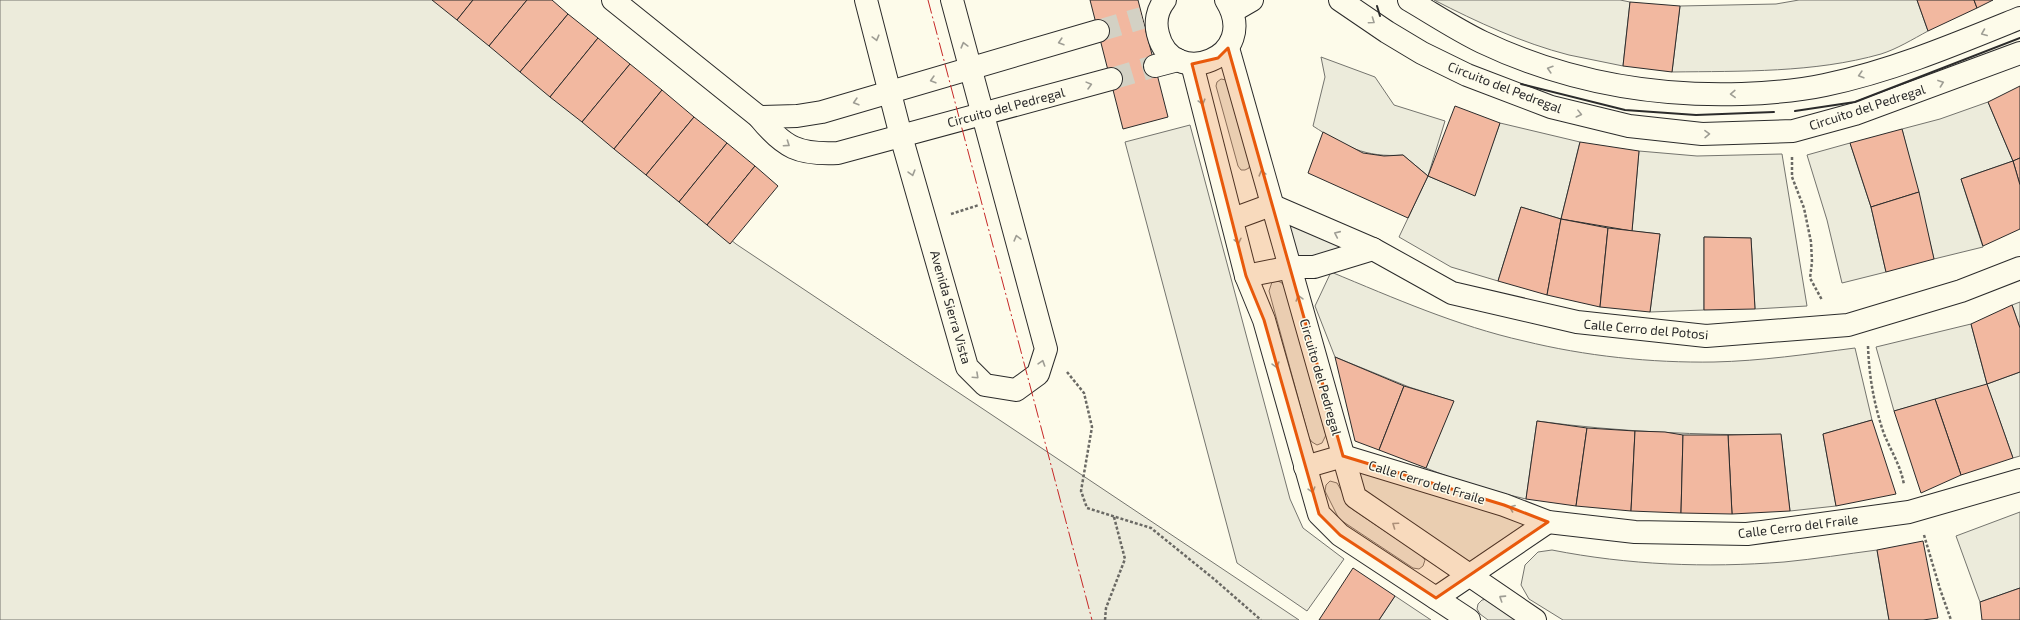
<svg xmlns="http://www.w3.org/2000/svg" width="2020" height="620" viewBox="0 0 2020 620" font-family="'Exo 2',sans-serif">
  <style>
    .green { fill: #ecebdb; stroke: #74746e }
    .parking { fill: #eceadb; stroke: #74746e }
    .building { fill: #f2b8a0; stroke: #2b2b2b }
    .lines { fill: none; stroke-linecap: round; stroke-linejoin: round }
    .minor-tunnel { stroke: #d3d1c4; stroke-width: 22; stroke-dasharray: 22 11; stroke-linecap: butt }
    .minor-casing { stroke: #2b2b2b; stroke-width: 24 }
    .secondary-casing { stroke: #2b2b2b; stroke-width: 24 }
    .path { stroke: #6a6964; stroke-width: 2.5; stroke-dasharray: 3 2; stroke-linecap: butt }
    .minor { stroke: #fdfbea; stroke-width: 22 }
    .secondary { stroke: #fdfbea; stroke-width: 22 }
    .wall { stroke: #2b2b2b; stroke-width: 2 }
    .power { stroke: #c62828; stroke-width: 1; stroke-dasharray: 14 3 2 3; stroke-linecap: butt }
    .oneway { stroke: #9e9d94 }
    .marked { fill: #e8590c; fill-opacity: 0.2; stroke: #e8590c; stroke-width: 3; stroke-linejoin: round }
    .labels { text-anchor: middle; stroke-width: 3; stroke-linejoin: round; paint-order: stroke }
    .street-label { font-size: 13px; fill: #2b2b2b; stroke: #fdfbea }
  </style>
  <rect width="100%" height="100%" fill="#fdfbea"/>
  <g class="green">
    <path d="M0 0H441L736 244 1299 620H0Z"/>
    <path d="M1434 0H1620L1630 2 1623 66C1605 62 1587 59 1569 55 1522 43 1477 22 1434 0Z"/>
    <path d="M1799 0H1917L1928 31C1913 39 1897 49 1881 54 1814 73 1742 71 1672 72L1680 6 1776 4Z"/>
    <path d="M1321 57 1375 77 1394 105 1445 121 1428 176 1474 195 1500 123 1580 142 1561 219 1521 207 1498 281 1451 267 1399 237 1428 176 1403 155C1365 158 1344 146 1313 126L1325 77Z"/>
    <path d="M1221 79 1226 80 1250 163 1249 168 1245 170H1241L1238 166 1216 86 1217 82Z"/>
    <path d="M1988 102 2013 161 1961 179 1983 247 1934 259 1902 129 1940 119Z"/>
    <path d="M1190 125 1290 499 1303 528 1344 559 1307 611 1237 563 1125 142Z"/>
    <path d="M1850 143 1871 207 1886 272 1842 283 1827 220 1807 155Z"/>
    <path d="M1639 151 1697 156 1782 154 1807 306 1755 309 1751 238 1704 237V310L1650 312 1660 234 1632 231Z"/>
    <path d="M1273 207 1371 249 1291 265Z"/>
    <path d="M1331 272C1394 298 1457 326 1524 341 1585 356 1651 363 1714 362 1761 361 1808 354 1855 348L1872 420 1823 434 1836 506 1790 511 1781 435C1700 435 1618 432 1537 421L1526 499 1472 486 1426 468 1453 401 1409 387 1335 357 1315 306Z"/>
    <path d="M2020 302V328L2012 305Z"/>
    <path d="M1971 324 1987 384 2020 372V456L2013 458 1987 385 1894 411 1876 347Z"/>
    <path d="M1344 457 1544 521 1467 572 1357 498Z"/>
    <path d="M2020 512V588L1980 602 1956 536Z"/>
    <path d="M1552 550C1628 565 1706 568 1784 562 1815 559 1846 554 1877 550L1889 620H1563L1529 599 1521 585 1525 565 1538 552Z"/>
    <path d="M1395 596 1431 620H1379Z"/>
  </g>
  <g class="parking">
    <path d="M1278 281 1282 283 1285 288 1326 435 1322 443 1317 445 1312 442 1309 438 1269 291 1272 282Z"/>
    <path d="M1330 481 1337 483 1352 509 1422 556 1425 560 1423 566 1419 569 1413 568 1339 519 1325 491 1326 485Z"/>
    <path d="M1487 599 1518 620H1488L1480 614 1477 609 1478 604 1482 600Z"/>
  </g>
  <g class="building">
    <path d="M432 0H473L457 20Z"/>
    <path d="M473 0H527L489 46 457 20Z"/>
    <path d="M527 0H552L568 14 520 72 489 46Z"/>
    <path d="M1090 0H1138L1168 117 1123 129Z"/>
    <path d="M1917 0H1974L1977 8 1928 31Z"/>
    <path d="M1974 0H1993L1977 8Z"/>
    <path d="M1630 2 1680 6 1672 72 1623 66Z"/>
    <path d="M568 14 598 38 550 97 520 72Z"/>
    <path d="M598 38 630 64 582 122 550 97Z"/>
    <path d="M630 64 662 90 614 149 582 122Z"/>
    <path d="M2020 86V158L2013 161 1988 102Z"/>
    <path d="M662 90 694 117 646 175 614 149Z"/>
    <path d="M1455 106 1500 123 1475 196 1428 176Z"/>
    <path d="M694 117 727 143 679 202 646 175Z"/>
    <path d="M1902 129 1919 192 1871 207 1850 143Z"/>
    <path d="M1323 132 1363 153 1384 156 1403 155 1428 176 1408 218 1308 173Z"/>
    <path d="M1580 142 1639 151 1632 231 1561 219Z"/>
    <path d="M727 143 755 166 707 225 679 202Z"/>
    <path d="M2020 158V185L2013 161Z"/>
    <path d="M2013 161 2020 185V229L1983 246 1961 179Z"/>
    <path d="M755 166 778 186 730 244 707 225Z"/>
    <path d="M1919 192 1934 259 1886 272 1871 207Z"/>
    <path d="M1521 207 1561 219 1547 295 1498 281Z"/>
    <path d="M1561 219 1608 228 1600 307 1547 295Z"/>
    <path d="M1608 228 1660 234 1650 312 1600 307Z"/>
    <path d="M1704 237 1751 238 1755 309 1704 310Z"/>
    <path d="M2012 305 2020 328V372L1987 384 1971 324Z"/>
    <path d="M1335 357 1404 386 1379 450 1355 441Z"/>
    <path d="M1987 384 2013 458 1961 475 1935 399Z"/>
    <path d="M1404 386 1454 401 1426 468 1379 450Z"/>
    <path d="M1935 399 1961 475 1921 493 1894 411Z"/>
    <path d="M1872 420 1896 494 1836 506 1823 434Z"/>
    <path d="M1537 421 1587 428 1576 506 1526 499Z"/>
    <path d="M1587 428 1635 431 1631 511 1576 506Z"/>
    <path d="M1635 431 1665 432 1683 435 1681 513 1631 511Z"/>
    <path d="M1781 434 1790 511 1732 514 1728 435Z"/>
    <path d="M1683 435H1728L1732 514 1681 513Z"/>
    <path d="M1923 541 1938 618 1923 620H1889L1877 550Z"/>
    <path d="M1353 568 1395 596 1379 620H1319Z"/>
    <path d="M2020 588V620H1982L1980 602Z"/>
  </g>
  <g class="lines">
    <g class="minor-tunnel">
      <path d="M1098 31 1142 18"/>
      <path d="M1111 79 1155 66"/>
    </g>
    <g class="minor-casing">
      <g id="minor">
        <path d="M613 0 759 117C784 148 799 155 838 153L1111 79"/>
        <path d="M1165 0C1157 10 1155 23 1158 34 1172 91 1262 58 1226 0"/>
        <path d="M1340 0 1387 32 1422 53 1467 75 1551 107 1629 126 1702 134 1793 131 1855 114 2020 53"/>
        <path d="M1409 0C1433 14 1457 30 1482 42 1564 81 1650 97 1742 94 1770 93 1797 91 1825 85 1892 71 1956 44 2020 18"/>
        <path d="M1233 11 1252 0"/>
        <path d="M1228 48 1355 497 1535 620"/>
        <path d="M1192 64 1246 276 1264 320 1319 514 1340 535 1469 620"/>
        <path d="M1155 66 1178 60"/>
        <path d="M759 117 797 116 822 112 1098 31"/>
        <path d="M1233 219 1271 205 1373 249 1452 293 1577 322 1706 336 1848 325 1961 291 2020 268"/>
        <path d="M1246 276 1291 267H1314L1373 249"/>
        <path d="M1305 467 1343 456 1504 505 1548 522 1635 532 1747 534 1909 512 2020 480"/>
        <path d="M1436 598 1548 522"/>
      </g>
    </g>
    <g class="secondary-casing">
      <path id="secondary" d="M866 0 901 136 967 367 985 385 1016 390 1038 374 1046 349 952 0"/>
    </g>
    <g class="path">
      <path d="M1792 157V177L1804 208 1811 242 1812 262 1810 278 1822 300"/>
      <path d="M951 214 979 205"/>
      <path d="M1868 346C1869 376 1874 405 1884 434 1891 451 1901 466 1904 485"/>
      <path d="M1067 372 1084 393 1092 427 1081 491 1087 508 1151 528 1214 579 1261 620"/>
      <path d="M1924 535 1940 589 1951 620"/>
      <path d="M1105 620 1106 608 1125 559 1114 517"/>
    </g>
    <use href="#minor" class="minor"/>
    <use href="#secondary" class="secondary"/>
    <g class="wall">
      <path d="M1377 6 1380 16"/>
      <path d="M1521 84 1625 110 1696 115 1774 112"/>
      <path d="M1795 111 1855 102 2020 38"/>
    </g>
    <path class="power" d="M928 0 1092 620"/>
  </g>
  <defs><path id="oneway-chevron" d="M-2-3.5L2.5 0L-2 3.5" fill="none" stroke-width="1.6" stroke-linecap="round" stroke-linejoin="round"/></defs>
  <g class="oneway">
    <use href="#oneway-chevron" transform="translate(1372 21) rotate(35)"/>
    <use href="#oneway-chevron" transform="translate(1984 33) rotate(158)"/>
    <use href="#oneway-chevron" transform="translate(876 38) rotate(75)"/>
    <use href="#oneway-chevron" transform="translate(1061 42) rotate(163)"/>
    <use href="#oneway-chevron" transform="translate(964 45) rotate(-105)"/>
    <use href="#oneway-chevron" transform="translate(1550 69) rotate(-163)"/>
    <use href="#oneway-chevron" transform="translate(1861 75) rotate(164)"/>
    <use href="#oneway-chevron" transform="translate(933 80) rotate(164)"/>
    <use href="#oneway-chevron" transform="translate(1941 83) rotate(-20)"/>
    <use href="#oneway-chevron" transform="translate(1089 85) rotate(-15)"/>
    <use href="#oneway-chevron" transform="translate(1733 94) rotate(178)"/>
    <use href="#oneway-chevron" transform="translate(856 102) rotate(164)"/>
    <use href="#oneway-chevron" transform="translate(1202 102) rotate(75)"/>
    <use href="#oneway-chevron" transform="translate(1579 114) rotate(14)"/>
    <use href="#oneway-chevron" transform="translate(1707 134) rotate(-1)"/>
    <use href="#oneway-chevron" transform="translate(787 144) rotate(34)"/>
    <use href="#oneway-chevron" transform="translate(912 173) rotate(74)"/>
    <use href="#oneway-chevron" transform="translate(1262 173) rotate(-105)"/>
    <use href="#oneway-chevron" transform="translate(1337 234) rotate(-156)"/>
    <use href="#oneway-chevron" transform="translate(1017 238) rotate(-105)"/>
    <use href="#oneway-chevron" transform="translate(1238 241) rotate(77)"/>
    <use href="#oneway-chevron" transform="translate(1299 298) rotate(-106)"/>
    <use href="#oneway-chevron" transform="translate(1042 363) rotate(-72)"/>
    <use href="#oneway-chevron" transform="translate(1276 365) rotate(74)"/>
    <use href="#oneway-chevron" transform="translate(976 376) rotate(43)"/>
    <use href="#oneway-chevron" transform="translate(1312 490) rotate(73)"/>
    <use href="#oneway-chevron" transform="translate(1512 508) rotate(-159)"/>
    <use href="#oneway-chevron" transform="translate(1395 525) rotate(-145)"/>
    <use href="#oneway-chevron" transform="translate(1502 598) rotate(-147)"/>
  </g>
  <path class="marked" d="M1228 48 1343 456 1504 505 1548 522 1436 598 1340 535 1319 514 1264 320 1246 276 1192 64 1218 58Z"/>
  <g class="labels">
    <g class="street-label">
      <text transform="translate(1505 87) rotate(21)" y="5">Circuito del Pedregal</text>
      <text transform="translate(1006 107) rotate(-15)" y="5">Circuito del Pedregal</text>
      <text transform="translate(1867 107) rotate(-18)" y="5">Circuito del Pedregal</text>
      <text transform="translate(951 307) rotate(74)" y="5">Avenida Sierra Vista</text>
      <text transform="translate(1646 329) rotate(5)" y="5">Calle Cerro del Potosi</text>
      <text transform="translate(1321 377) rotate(74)" y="5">Circuito del Pedregal</text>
      <text transform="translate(1427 482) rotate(17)" y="5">Calle Cerro del Fraile</text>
      <text transform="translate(1798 526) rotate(-7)" y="5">Calle Cerro del Fraile</text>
    </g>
  </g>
</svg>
